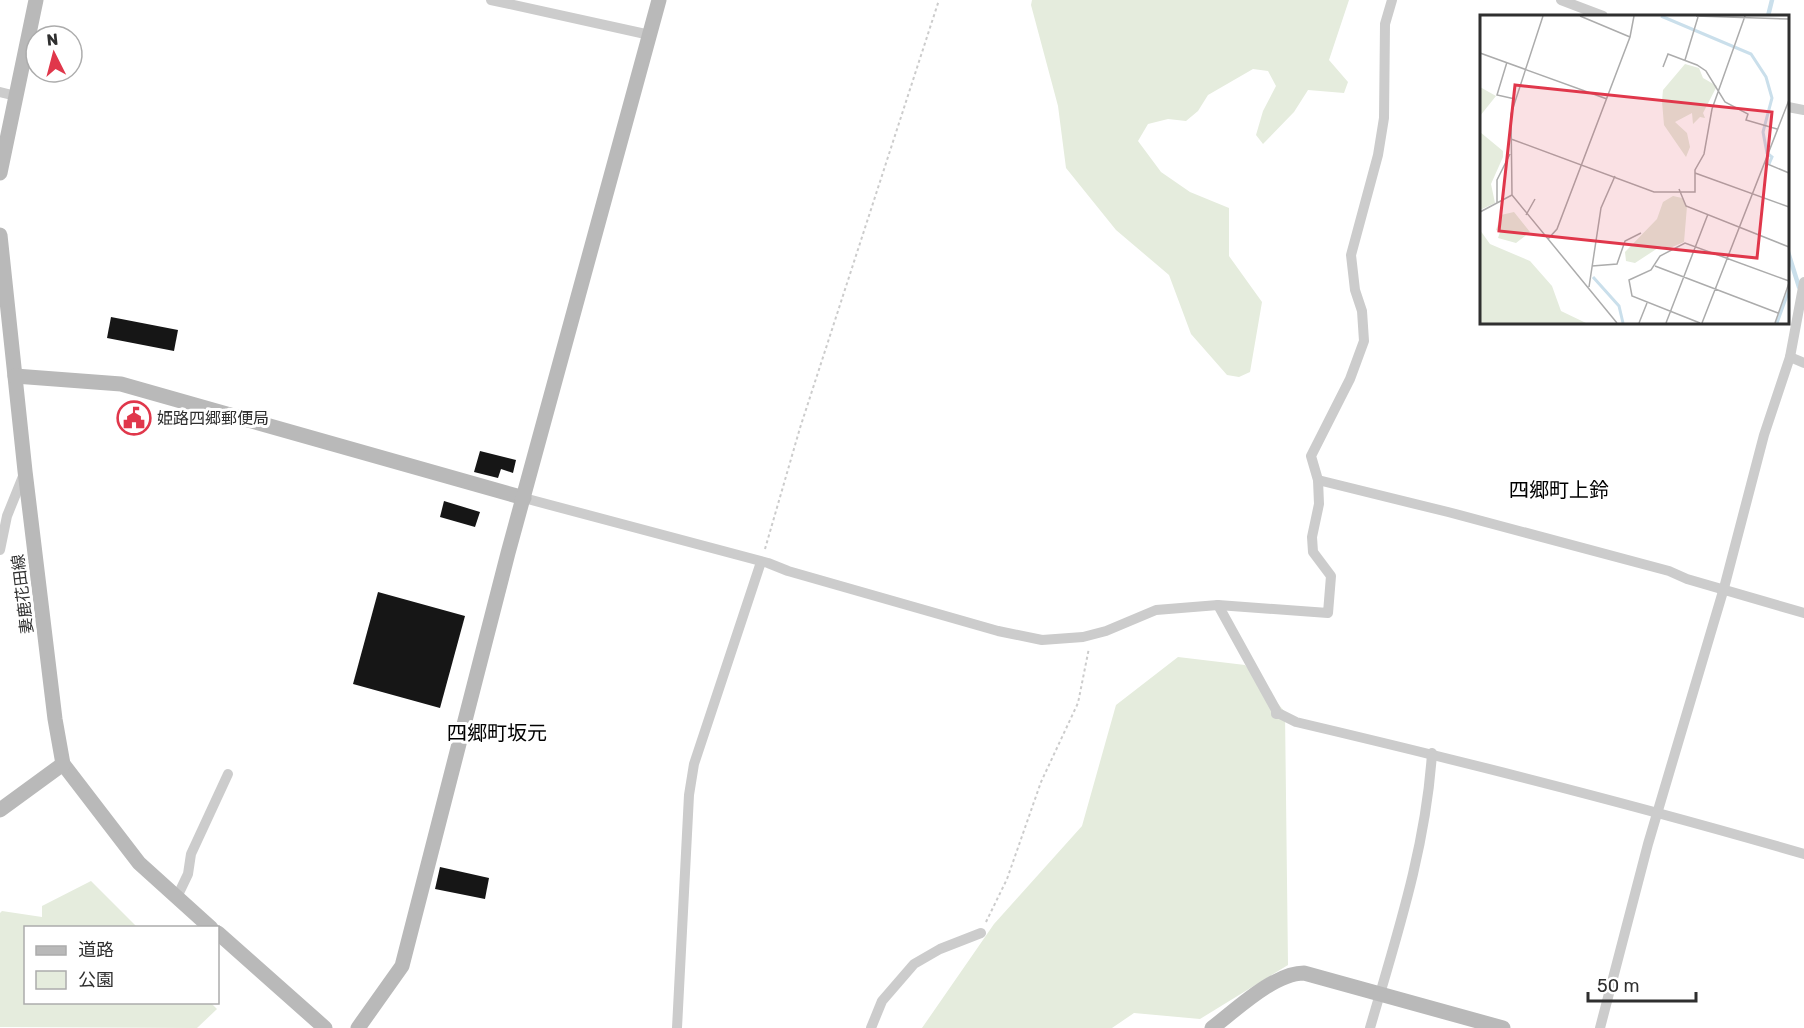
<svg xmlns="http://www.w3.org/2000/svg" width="1804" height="1028" viewBox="0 0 1804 1028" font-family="Rubik,'Noto Sans JP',sans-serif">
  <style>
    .green { fill: #e5ecdd }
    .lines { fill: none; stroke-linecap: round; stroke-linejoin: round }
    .stream { stroke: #cadfeb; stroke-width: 4.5 }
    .building { fill: #161616 }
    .path { stroke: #ccc; stroke-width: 2; stroke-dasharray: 3 3; stroke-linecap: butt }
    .street { stroke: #ccc; stroke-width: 10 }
    .secondary { stroke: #b9b9b9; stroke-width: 15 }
    .labels { text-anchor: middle; stroke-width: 6; stroke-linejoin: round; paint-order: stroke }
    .poi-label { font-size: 16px; fill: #2f2f2f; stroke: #fff; text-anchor: start }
    .street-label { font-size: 16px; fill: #2f2f2f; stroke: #fff }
    .quarter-label { font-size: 20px; fill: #000; stroke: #fff }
    .inset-river { fill: none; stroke: #cadfeb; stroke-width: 3 }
    .inset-road { fill: none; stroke: #acacac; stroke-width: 1.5 }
    .view { fill: #e0374b; fill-opacity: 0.15; stroke: #e0374b; stroke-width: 3 }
    .inset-edge { fill: none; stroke: #2f2f2f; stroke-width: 3 }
  </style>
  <rect width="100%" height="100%" fill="#fff"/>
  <g class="green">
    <path d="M1032 0H1349L1329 60 1348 82 1344 93 1308 90 1294 112 1263 144 1256 135 1263 111 1276 86 1268 71 1253 69 1208 95 1198 111 1186 121 1168 119 1148 124 1138 141 1161 172 1190 192 1229 208V256L1262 302 1250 372 1239 377 1227 375 1191 334 1169 275 1116 230 1066 168 1058 106 1031 5Z"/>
    <path d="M1178 657 1245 665 1285 712 1288 965 1200 1019 1134 1013 1112 1028H922L994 924 1082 826 1116 705Z"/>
    <path d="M91 881 137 927 26 928V1002L211 1003 217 1009 197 1028 0 1027V913L2 911 42 917V906Z"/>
  </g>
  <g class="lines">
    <g class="stream">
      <path d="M1768 16 1772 0"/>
      <path d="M1788 252 1799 287 1800 288"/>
    </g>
  </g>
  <g class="building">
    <path d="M111 317 178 330 174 351 107 338Z"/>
    <path d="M126 407 146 409 143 432 123 429Z"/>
    <path d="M480 451 516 460 513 473 501 469 498 478 474 472Z"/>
    <path d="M444 501 480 512 475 527 440 517Z"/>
    <path d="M378 592 465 616 440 708 353 684Z"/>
    <path d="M440 867 489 878 485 899 435 889Z"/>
  </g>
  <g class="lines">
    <g class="path">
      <path d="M765 549 800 428 939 0"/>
      <path d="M986 922 1007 879 1041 782 1078 703 1089 648"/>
    </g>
    <g class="street">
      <path d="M491 0 650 35"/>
      <path d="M1561 0 1603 16"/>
      <path d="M0 92 16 96"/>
      <path d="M1788 107 1804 110"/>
      <path d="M1790 357 1804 363"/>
      <path d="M1318 480 1448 512 1669 571 1687 579 1804 613"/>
      <path d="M524 498 768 563 788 571 998 631 1042 640 1083 637 1106 631 1156 610 1218 605 1328 613 1331 576 1313 552 1312 537 1319 504 1318 480 1311 456 1350 379 1364 341 1362 311 1355 290 1351 255 1378 155 1384 118 1385 24 1392 0"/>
      <path d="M0 550 7 516 24 474"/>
      <path d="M1218 605 1276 710V714H1280L1296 722C1466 762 1636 805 1804 854"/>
      <path d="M177 897 188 874 191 854 228 774"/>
      <path d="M677 1028 689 795 694 764 761 562"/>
      <path d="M871 1028 882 1001 914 964 940 949 981 933"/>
      <path d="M1370 1028C1396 938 1426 848 1432 753"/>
      <path d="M1600 1028 1648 844 1724 588 1764 435 1790 357 1804 282"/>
    </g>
    <g class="secondary">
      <path d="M0 173 36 0"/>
      <path d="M0 235 25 471 55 719 63 764 139 863 211 928"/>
      <path d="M15 376 121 384 524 498"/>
      <path d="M0 810 63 764"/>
      <path d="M218 933 325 1028"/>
      <path d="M358 1028 402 966 508 553 659 0"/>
      <path d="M1212 1028C1236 1010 1274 973 1304 973L1503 1028"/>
    </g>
  </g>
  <defs>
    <g id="civic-ring" transform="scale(1.725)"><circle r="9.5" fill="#fff" stroke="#e0374b" stroke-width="1.5"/><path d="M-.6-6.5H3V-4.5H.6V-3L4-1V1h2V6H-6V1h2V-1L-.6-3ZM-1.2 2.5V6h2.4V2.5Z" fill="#e0374b"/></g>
  </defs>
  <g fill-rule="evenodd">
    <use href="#civic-ring" x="134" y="418"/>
  </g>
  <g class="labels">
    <g class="poi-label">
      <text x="157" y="424">姫路四郷郵便局</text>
    </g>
    <g class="street-label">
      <text transform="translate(22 594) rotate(-97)" y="6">妻鹿花田線</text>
    </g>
    <g class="quarter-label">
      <text x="1559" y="497">四郷町上鈴</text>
      <text x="497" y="740">四郷町坂元</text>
    </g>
  </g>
  <g transform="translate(1480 15)">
    <rect width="309" height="309" fill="#fff"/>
    <path d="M205 49 219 53 223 63 237 71 223 98 225 103 220 102 213 109 212 98 195 107 207 118 210 132 206 142 184 110 182 86 183 75ZM0 72 16 81 0 101ZM0 117 23 136V142L11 169 15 188 0 195ZM193 181 202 183 207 191 204 227 190 233 181 231 155 248 146 246 145 237 177 204 183 187ZM34 197 50 217 36 228 18 223 20 217 16 215 21 200ZM0 215 10 229 50 246 72 271 81 296 106 308H0Z" fill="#e5ecdd"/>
    <path class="inset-river" d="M181 1 271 39 286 62 292 83 283 117 287 138 292 142 289 149M113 262 139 291 143 308M297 308 309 275"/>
    <path class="inset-road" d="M100 1 150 22M216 1 309 4M0 38 127 84M205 45 218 2M27 47 17 80 35 84M183 52 188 39 217 50 226 56 245 87 268 99 266 105 297 114M31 124 174 177H215V155L224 139 232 94 265 1M285 148 309 158M215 158 309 192M199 174 206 191 309 232M32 180 137 308M17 188V165L30 139M0 197 32 180 31 99 63 1M46 200 55 184M68 224 77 214 150 22 154 1M112 251 137 249 145 226 161 218M175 251 298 298M109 272 121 193 135 161M159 308 167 288M186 308 228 199M220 308 152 281 149 265 171 255 180 241 205 228 309 266M222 308 309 85M295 308 309 268"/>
    <path class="view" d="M35 70 292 97 277 243 19 216Z"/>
    <rect width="309" height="309" class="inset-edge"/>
  </g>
  <rect x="24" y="926" width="195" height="78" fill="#ffffff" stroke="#acacac" stroke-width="1.5"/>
  <rect x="36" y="946" width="30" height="9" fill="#b9b9b9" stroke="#acacac" stroke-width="1.5"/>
  <text x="78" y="956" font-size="18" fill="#2f2f2f">道路</text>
  <rect x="36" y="971" width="30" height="18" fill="#e5ecdd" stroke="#acacac" stroke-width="1.5"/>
  <text x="78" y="986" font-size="18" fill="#2f2f2f">公園</text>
  <g transform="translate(54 54) rotate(354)"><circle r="28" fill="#ffffff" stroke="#acacac" stroke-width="1.5"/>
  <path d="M0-4.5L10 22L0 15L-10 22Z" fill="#e0374b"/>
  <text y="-9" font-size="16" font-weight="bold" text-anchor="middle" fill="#2f2f2f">N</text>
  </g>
  <path d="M1588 992v9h108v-9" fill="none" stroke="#2f2f2f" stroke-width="3"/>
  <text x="1597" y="992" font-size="18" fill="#2f2f2f" stroke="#ffffff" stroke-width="4.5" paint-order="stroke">50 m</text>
</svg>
